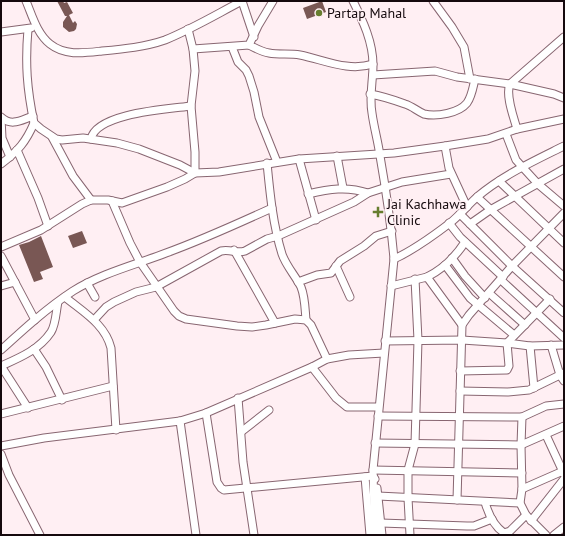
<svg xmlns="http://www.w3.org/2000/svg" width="565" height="536" viewBox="0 0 565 536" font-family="'PT Sans',sans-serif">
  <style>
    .building { fill: #795754 }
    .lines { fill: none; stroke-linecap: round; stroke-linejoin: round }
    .minor-casing { stroke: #886671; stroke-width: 9 }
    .minor { stroke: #fff; stroke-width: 7 }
    .poi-dot { fill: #667d2e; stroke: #ffeff3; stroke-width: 1.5 }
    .labels { text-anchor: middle; stroke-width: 3; stroke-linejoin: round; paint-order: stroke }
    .poi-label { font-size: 14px; fill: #15090d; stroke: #ffeff3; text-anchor: start }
  </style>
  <rect width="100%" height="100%" fill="#ffeff3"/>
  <g class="building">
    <path d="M57 1H63L64 3 67 2 73 13 69 15 73 23 75 21 77 24 76 29 74 31 69 32 63 27V22L67 16H65Z"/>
    <path d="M322 1 326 12 307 19 303 8Z"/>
    <path d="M82 231 87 243 73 248 68 236Z"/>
    <path d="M41 236 53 267 40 272 43 279 34 282 19 245 29 242Z"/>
  </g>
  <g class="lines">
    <g class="minor-casing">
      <g id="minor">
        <path d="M26 1C32 15 37 34 50 44 65 56 84 53 102 51 124 49 145 47 165 40 192 29 217 14 242 1"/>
        <path d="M242 1 254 37"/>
        <path d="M353 1C363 21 373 42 373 65 373 81 369 97 372 113 374 128 378 141 380 156 386 190 391 224 394 259L373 470 374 519 376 535"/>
        <path d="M433 1 452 27 464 47 470 79"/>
        <path d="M28 29C25 64 27 89 34 123L41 129 56 139 62 140 83 138 117 143 139 149 180 165 195 173 219 172 299 159 394 153 445 146 488 139 517 129 564 119"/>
        <path d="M1 32 31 28"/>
        <path d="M249 45C255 48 262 52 269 53 279 55 290 53 300 55 325 60 348 72 373 64"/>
        <path d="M232 47 238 62 246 70 249 76 254 92 259 117 277 162"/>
        <path d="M193 49 249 45 258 26 273 1"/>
        <path d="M373 75 435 71 457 77 510 84 554 94 564 98"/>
        <path d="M370 94C382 96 394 100 405 104 412 106 417 111 424 114 437 117 459 113 467 103 472 96 473 87 475 79"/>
        <path d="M1 117C12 127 21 120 33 116"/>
        <path d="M1 118 2 138 10 157"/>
        <path d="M517 129C514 118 505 95 510 84L564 37"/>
        <path d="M506 134 516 160 538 184 564 206"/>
        <path d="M52 137 73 176 91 200"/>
        <path d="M91 139C96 113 169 109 191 106"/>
        <path d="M445 146 449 168 467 207"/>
        <path d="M17 150 38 198 48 226"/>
        <path d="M337 156 343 188"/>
        <path d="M299 159 316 220"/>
        <path d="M267 163C270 194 273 225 282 254 286 266 295 275 301 287 305 297 305 308 306 320"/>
        <path d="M1 164C18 151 26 142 34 123"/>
        <path d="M499 181 564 243"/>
        <path d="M308 194C329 189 347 186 368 193"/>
        <path d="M477 197 564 277"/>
        <path d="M112 201 130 243 140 262 174 311 179 316 186 319 237 326 252 327 266 325 295 319 306 320 311 325 327 359"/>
        <path d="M460 214 470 224 490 210 564 169"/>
        <path d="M449 223 460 237 503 277"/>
        <path d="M470 224 512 266 564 313"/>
        <path d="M1 247 41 230 82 204 91 200H108L122 203 167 187 185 179 195 173V152L191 106 195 71 193 49 188 29"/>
        <path d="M234 250 275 323"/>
        <path d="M1 256 35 320"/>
        <path d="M452 258 465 276 485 298"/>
        <path d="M394 259C414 250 433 236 450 223 460 215 468 205 477 197 503 175 534 161 564 146"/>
        <path d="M445 265 470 298 514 335"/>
        <path d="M336 266 350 297"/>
        <path d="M427 277C443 269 456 256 465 242"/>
        <path d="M501 280 564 338"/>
        <path d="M298 282 317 275 331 273 340 261 364 246 376 236 392 231"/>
        <path d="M87 283 95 297"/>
        <path d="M1 286 15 282"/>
        <path d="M391 286 427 277 462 325"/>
        <path d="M489 293 525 325"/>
        <path d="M65 297C83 312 105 324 111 348L116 430"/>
        <path d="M94 320 106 307 114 302 136 292 156 287 221 251C231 249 237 254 245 251L267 239 278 236 354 202 368 193 402 182 451 174"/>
        <path d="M385 341 462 340 507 343 530 346 564 345"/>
        <path d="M551 345 560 375 564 381"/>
        <path d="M530 346 534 388"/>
        <path d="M34 349 46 367 62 400"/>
        <path d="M1 350C24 329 47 308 73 291 102 273 135 265 166 253 202 240 237 224 272 208"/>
        <path d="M1 366C19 358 39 350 51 332 56 324 56 311 58 302"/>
        <path d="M1 366 28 408"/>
        <path d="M312 367 336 398 347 407H378"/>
        <path d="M460 371 507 370 509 366 507 343 550 299"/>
        <path d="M460 391 508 392 529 390 564 373"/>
        <path d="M238 398 243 462 254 535"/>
        <path d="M206 413 217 482 221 488 224 490 373 476 375 479"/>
        <path d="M1 414 113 386"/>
        <path d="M378 416 522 417 546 406 564 404"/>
        <path d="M522 417 521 445 522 489 520 503 526 515 546 535"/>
        <path d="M180 421 196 535"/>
        <path d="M241 432 269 410"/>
        <path d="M546 435 564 474"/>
        <path d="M375 443 521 445 564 426"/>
        <path d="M1 446 44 438 180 421 206 413 312 367 327 359 349 355 384 353"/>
        <path d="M1 454 9 475 40 535"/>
        <path d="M373 470 522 473"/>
        <path d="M365 477 370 535"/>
        <path d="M377 488 382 535"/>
        <path d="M522 489 563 471"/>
        <path d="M378 496 520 503"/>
        <path d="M457 500 462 325 469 315 512 266 564 213"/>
        <path d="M485 502C488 513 494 526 504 533L510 531 526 515"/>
        <path d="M531 521 564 479"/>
        <path d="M381 523 467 526H474L492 519"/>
        <path d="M410 535 408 498V470L415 444 418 340 415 279"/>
        <path d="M554 535 564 527"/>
      </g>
    </g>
    <use href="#minor" class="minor"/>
  </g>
  <g class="poi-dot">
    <circle cx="319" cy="13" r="4"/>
    <path d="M376 206h4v4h4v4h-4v4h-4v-4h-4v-4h4z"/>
  </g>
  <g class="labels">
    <g class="poi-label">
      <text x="327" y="18">Partap Mahal</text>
      <text x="387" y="209">Jai Kachhawa<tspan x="387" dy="16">Clinic</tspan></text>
    </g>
  </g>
  <rect width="565" height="536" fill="none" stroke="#15090d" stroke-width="4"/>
</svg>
